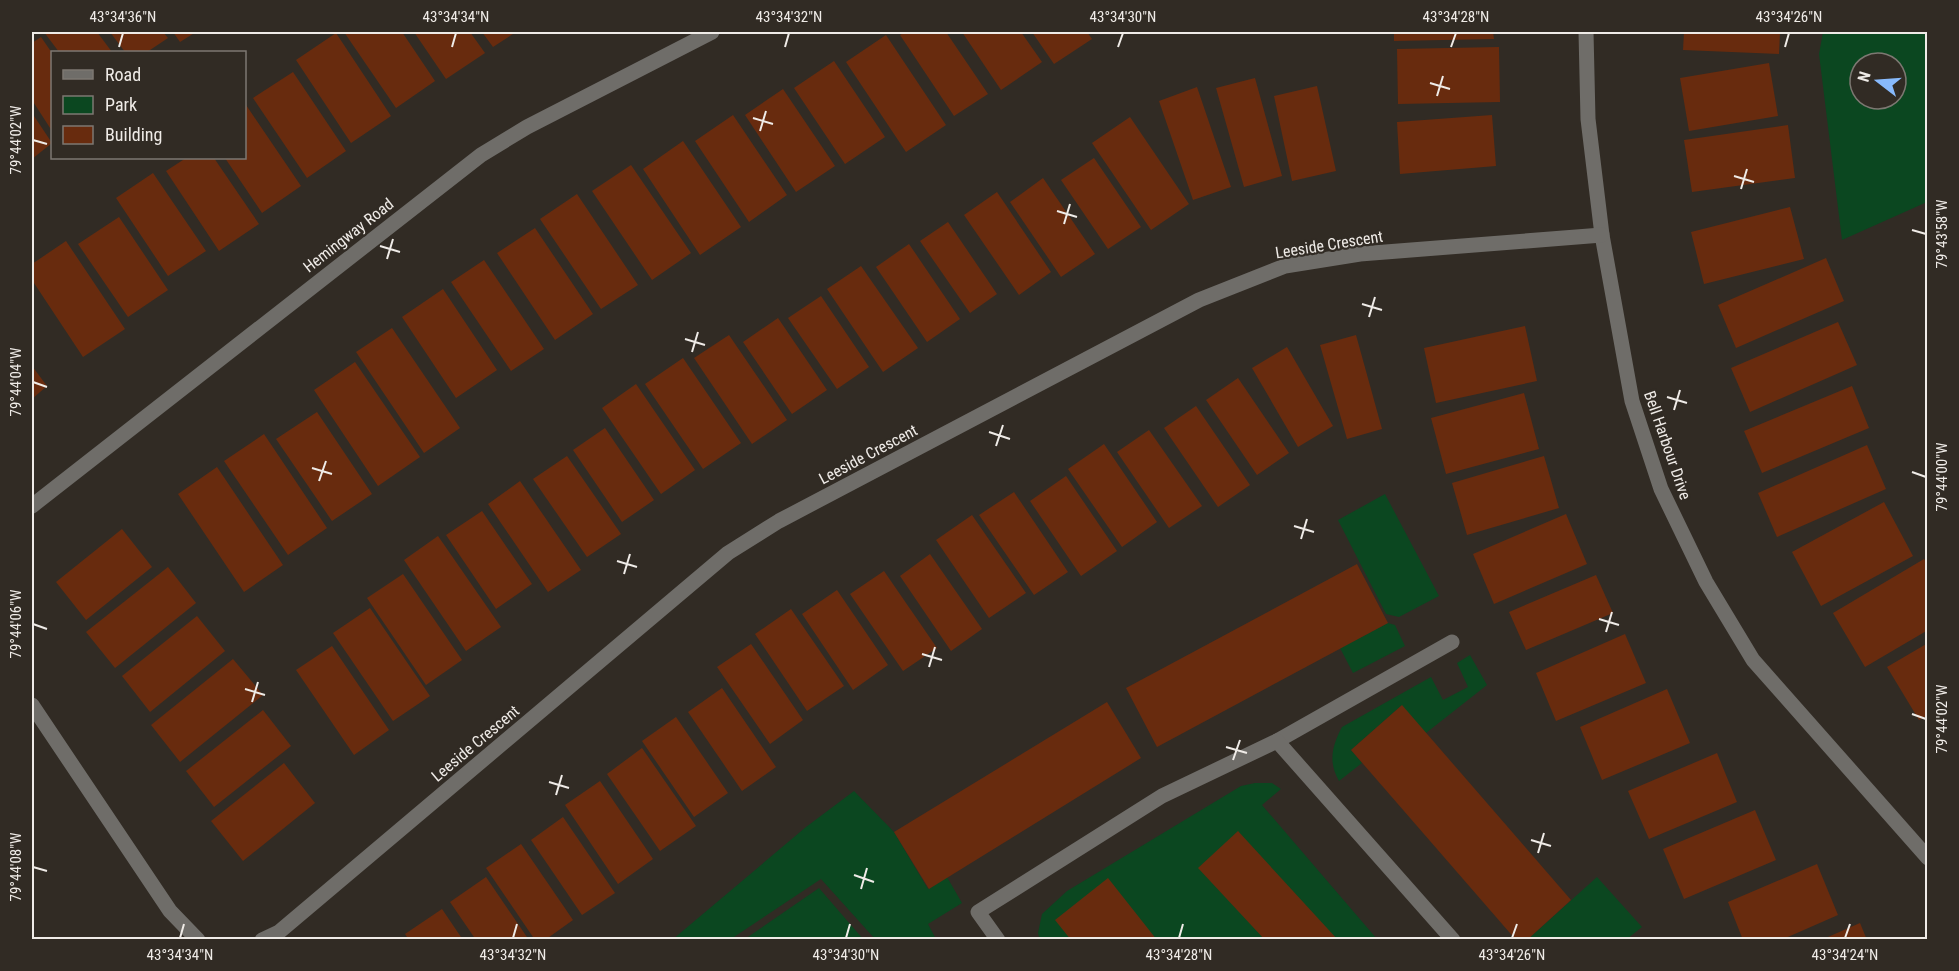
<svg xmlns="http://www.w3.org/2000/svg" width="1959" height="971" viewBox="0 0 1959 971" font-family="'Roboto Condensed',sans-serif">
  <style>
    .green { fill: #0b4720; fill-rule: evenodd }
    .building { fill: #682b0e }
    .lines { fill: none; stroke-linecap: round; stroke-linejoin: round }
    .minor { stroke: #6f6d69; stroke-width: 15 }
    .ticks { fill: none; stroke: #efebe7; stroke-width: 2 }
    .labels { text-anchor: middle; stroke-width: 4.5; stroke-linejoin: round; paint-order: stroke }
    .street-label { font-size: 16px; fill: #efebe7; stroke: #312b24 }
    .neatline { fill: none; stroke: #efebe7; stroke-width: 2 }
    .ticks-label { font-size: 15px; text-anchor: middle; fill: #efebe7 }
  </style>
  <rect width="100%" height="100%" fill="#312b24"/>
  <g class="green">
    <path d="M1823 32H1927V202L1842 240 1819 54ZM1860 63H1896V99H1860Z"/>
    <path d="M1385 494 1439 596 1399 617 1386 614 1338 520Z"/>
    <path d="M1388 623 1395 625 1405 646 1353 673 1340 648Z"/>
    <path d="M1470 655 1487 685 1426 733 1401 706 1351 750 1362 763 1339 781C1328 762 1332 746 1342 727L1431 677 1443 700 1468 687 1457 663Z"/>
    <path d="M1255 783H1272L1281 789 1262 805 1377 939 1040 940 1038 933 1042 914 1067 891 1241 786Z"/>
    <path d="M854 791 894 832 928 889 947 877 962 903 928 924 936 939H875L821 879 731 939 672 940 806 827Z"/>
    <path d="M1597 877 1642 927 1627 939 1527 940Z"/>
    <path d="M819 888 863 939H745Z"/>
  </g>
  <g class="building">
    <path d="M44 32H97L112 52H59Z"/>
    <path d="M110 32H163L168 38 147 52H125Z"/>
    <path d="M173 32H196L180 42Z"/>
    <path d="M344 32H402L435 81 396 108Z"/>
    <path d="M414 32H470L485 53 446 79Z"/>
    <path d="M482 32H516L493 47Z"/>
    <path d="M906 32H946L988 94 954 116 900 35Z"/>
    <path d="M962 32H1021L1042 62 1001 90Z"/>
    <path d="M1032 32H1087L1092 39 1054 64Z"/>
    <path d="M1394 32H1493L1494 39 1394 41Z"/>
    <path d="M1684 32H1780L1779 54 1683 50Z"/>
    <path d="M336 33 391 116 351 143 296 60Z"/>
    <path d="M886 35 946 125 906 152 846 62Z"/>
    <path d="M41 37 52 53V131L32 100V43Z"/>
    <path d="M1499 47 1500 102 1398 104 1397 49Z"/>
    <path d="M834 61 885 137 845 164 794 88Z"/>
    <path d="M1769 63 1778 116 1689 131 1680 78Z"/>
    <path d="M293 72 346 151 307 178 253 98Z"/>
    <path d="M1255 78 1282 176 1244 187 1216 88Z"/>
    <path d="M1317 86 1336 171 1292 181 1274 96Z"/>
    <path d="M1197 87 1231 187 1193 200 1159 101Z"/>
    <path d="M783 89 835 166 796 192 745 115Z"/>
    <path d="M244 102 301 186 262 213 225 158H244Z"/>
    <path d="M32 113 52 143 32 159Z"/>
    <path d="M733 115 787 195 749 222 695 141Z"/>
    <path d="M1492 115 1496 166 1400 174 1397 122Z"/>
    <path d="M1130 117 1189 204 1151 230 1092 143Z"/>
    <path d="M1788 125 1795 178 1692 192 1684 140Z"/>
    <path d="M683 141 741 227 700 255 643 169Z"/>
    <path d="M186 158H214L259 224 219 251 166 171Z"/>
    <path d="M1094 158 1141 227 1108 249 1061 180Z"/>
    <path d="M631 165 691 253 652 280 592 191Z"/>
    <path d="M153 173 206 251 168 276 116 198Z"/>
    <path d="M1043 178 1095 254 1061 277 1010 202Z"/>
    <path d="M997 192 1051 272 1019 295 964 215Z"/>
    <path d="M577 194 638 285 601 309 540 219Z"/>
    <path d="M1790 207 1804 259 1704 284 1691 232Z"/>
    <path d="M119 217 168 290 128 317 78 244Z"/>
    <path d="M948 222 997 294 970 313 920 241Z"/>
    <path d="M535 228 593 314 555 340 497 253Z"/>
    <path d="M66 241 125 329 83 357 32 280V264Z"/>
    <path d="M909 244 960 319 927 342 876 267Z"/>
    <path d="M1826 258 1844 301 1736 348 1718 305Z"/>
    <path d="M484 260 544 349 511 371 451 282Z"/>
    <path d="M861 266 918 348 883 372 827 289Z"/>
    <path d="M443 289 497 370 456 398 402 317Z"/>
    <path d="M821 296 869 367 837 389 788 318Z"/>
    <path d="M778 318 827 390 792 414 743 342Z"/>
    <path d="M1838 322 1857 365 1750 412 1731 368Z"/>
    <path d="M1525 326 1537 381 1436 403 1424 348Z"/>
    <path d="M392 328 460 428 424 453 356 352Z"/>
    <path d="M729 335 787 420 752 444 694 358Z"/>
    <path d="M1356 335 1382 429 1347 439 1320 345Z"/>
    <path d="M1287 347 1333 426 1298 447 1252 368Z"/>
    <path d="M683 358 741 443 703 469 645 384Z"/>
    <path d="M355 362 420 457 378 486 314 390Z"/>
    <path d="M32 366 47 386 32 399Z"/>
    <path d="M1238 378 1289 453 1257 475 1206 400Z"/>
    <path d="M636 384 695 470 661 494 602 408Z"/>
    <path d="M1852 386 1869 428 1762 473 1744 431Z"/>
    <path d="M1524 393 1539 449 1446 474 1431 418Z"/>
    <path d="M1196 406 1250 485 1218 507 1164 428Z"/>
    <path d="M317 412 372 494 332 521 276 439Z"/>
    <path d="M605 428 654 500 622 522 573 450Z"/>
    <path d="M1149 430 1202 506 1169 528 1117 452Z"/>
    <path d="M264 434 327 528 288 555 224 461Z"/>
    <path d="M1104 444 1157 522 1122 547 1068 469Z"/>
    <path d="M1867 445 1886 489 1777 537 1758 493Z"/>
    <path d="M567 456 621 534 587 557 533 479Z"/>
    <path d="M1544 456 1559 508 1467 535 1452 483Z"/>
    <path d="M217 467 283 565 244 592 178 494Z"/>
    <path d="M1066 476 1117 551 1081 576 1030 501Z"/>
    <path d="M520 481 581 570 548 592 488 504Z"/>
    <path d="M1014 492 1068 572 1034 595 979 515Z"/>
    <path d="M1884 502 1913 556 1821 606 1792 552Z"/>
    <path d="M482 511 532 584 496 609 446 535Z"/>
    <path d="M1566 514 1587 564 1494 604 1473 554Z"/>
    <path d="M972 515 1026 593 989 618 936 540Z"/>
    <path d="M122 529 152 567 86 620 56 582Z"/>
    <path d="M438 536 501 627 466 651 404 560Z"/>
    <path d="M930 554 982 629 951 651 900 576Z"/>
    <path d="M1924 559 1928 565V630L1865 667 1833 613Z"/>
    <path d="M1357 564 1388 623 1157 747 1126 688Z"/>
    <path d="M168 567 196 603 115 668 86 632Z"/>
    <path d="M884 571 937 648 903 671 850 594Z"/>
    <path d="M403 574 462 660 426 685 367 598Z"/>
    <path d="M1596 575 1613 613 1526 650 1509 612Z"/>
    <path d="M837 590 888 665 853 690 802 614Z"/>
    <path d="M370 608 430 696 393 721 333 633Z"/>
    <path d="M791 609 844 686 807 711 755 634Z"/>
    <path d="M197 616 225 651 150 712 122 676Z"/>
    <path d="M1625 634 1646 683 1556 721 1536 673Z"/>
    <path d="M1928 643V715L1919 720 1887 667Z"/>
    <path d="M751 644 803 720 770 744 717 667Z"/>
    <path d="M332 646 389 730 354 755 296 670Z"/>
    <path d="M233 659 263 695 180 762 151 725Z"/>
    <path d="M722 688 776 767 742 791 688 712Z"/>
    <path d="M1667 689 1690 743 1602 780 1580 727Z"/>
    <path d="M1107 702 1141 758 929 889 894 832Z"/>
    <path d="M1402 705 1571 900 1527 940H1516L1351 750Z"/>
    <path d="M263 710 291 746 214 807 186 771Z"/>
    <path d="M676 717 728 793 694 817 642 741Z"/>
    <path d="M642 748 696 826 660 851 607 774Z"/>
    <path d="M1717 753 1737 802 1649 839 1628 791Z"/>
    <path d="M284 763 315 803 243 861 211 821Z"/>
    <path d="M600 781 653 859 618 884 565 805Z"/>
    <path d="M1755 810 1776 860 1684 899 1663 849Z"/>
    <path d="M563 817 615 893 582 915 531 840Z"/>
    <path d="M1238 831 1338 940H1265L1198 868Z"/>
    <path d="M521 844 573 920 545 940H535L486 868Z"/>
    <path d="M1817 864 1838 915 1781 940H1743L1728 902Z"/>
    <path d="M486 877 529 940H476L450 902Z"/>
    <path d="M1108 878 1157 940H1071L1055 920Z"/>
    <path d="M442 909 463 940H409L405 934Z"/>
    <path d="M1860 923 1867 940H1821Z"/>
  </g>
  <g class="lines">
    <g class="minor">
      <path d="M1586 32 1588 119 1602 235 1632 401 1661 489 1706 582 1753 660 1928 858"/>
      <path d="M32 506 481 155 527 127 712 32"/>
      <path d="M32 705 170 911 198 940"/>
      <path d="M1277 741 1452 642"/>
      <path d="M262 940 279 932 728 553 779 521 1199 300 1285 266 1360 254 1602 235"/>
      <path d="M998 940 978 912 1162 796 1277 741 1453 940"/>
    </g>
  </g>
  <path class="ticks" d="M119 47 123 33M452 47 456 33M785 47 789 33M1118 47 1123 33M1451 47 1456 33M1785 47 1789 33M1430 83 1450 89M1437 96 1443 76M753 118 773 124M760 131 766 111M33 140 47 144M1734 176 1754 182M1741 189 1747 169M1057 211 1077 217M1064 224 1070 204M1912 230 1926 234M380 246 400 252M387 259 393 239M1362 304 1382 310M1369 317 1375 297M685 339 705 345M692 352 698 332M33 382 47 387M1667 397 1687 403M1674 410 1680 390M989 432 1010 439M996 446 1003 425M312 468 332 474M1912 472 1926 477M319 481 326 461M1294 526 1314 532M1301 539 1307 519M617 561 637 567M624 574 630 554M1599 619 1619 625M33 624 47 629M1606 632 1612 612M922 654 942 660M929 667 935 647M245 689 265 695M252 702 258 682M1912 714 1926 719M1226 747 1247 753M1233 760 1240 740M549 782 569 788M556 795 562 775M1531 840 1551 846M1538 853 1544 833M33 867 47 871M854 875 874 882M861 889 867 868M180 938 184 924M513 938 517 924M846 938 850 924M1179 938 1183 924M1512 938 1517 924M1845 938 1850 924"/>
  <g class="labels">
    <g class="street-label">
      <text transform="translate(348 235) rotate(-38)" y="6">Hemingway Road</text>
      <text transform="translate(1329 244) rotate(-9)" y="6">Leeside Crescent</text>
      <text transform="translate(1668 445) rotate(71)" y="6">Bell Harbour Drive</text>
      <text transform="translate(868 454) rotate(-28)" y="6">Leeside Crescent</text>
      <text transform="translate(475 743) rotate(-40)" y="6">Leeside Crescent</text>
    </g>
  </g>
  <rect width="1959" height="971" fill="none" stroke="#312b24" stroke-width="66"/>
  <rect x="51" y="51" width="195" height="108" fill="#312b24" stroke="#7d7872" stroke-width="1.5"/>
  <rect x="63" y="70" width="30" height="9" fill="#6f6d69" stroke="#7d7872" stroke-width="1.5"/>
  <text x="105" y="81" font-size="18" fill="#efebe7">Road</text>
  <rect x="63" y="96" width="30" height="18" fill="#0b4720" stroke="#7d7872" stroke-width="1.5"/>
  <text x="105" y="111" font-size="18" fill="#efebe7">Park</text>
  <rect x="63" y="126" width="30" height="18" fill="#682b0e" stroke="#7d7872" stroke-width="1.5"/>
  <text x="105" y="141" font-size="18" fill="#efebe7">Building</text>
  <g transform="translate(1878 81) rotate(287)"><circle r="28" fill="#312b24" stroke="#7d7872" stroke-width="1.5"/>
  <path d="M0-4.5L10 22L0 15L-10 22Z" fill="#88bafc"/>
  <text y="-9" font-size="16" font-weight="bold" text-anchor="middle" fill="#efebe7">N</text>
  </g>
  <rect x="33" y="33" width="1893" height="905" class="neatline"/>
  <g class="ticks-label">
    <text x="123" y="22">43°34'36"N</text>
    <text x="456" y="22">43°34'34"N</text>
    <text x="789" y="22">43°34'32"N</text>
    <text x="1123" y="22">43°34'30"N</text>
    <text x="1456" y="22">43°34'28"N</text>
    <text x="1789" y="22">43°34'26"N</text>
    <text transform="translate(16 140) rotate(-90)" y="5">79°44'02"W</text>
    <text transform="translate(1942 234) rotate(-90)" y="5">79°43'58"W</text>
    <text transform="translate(16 382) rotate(-90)" y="5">79°44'04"W</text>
    <text transform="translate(1942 477) rotate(-90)" y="5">79°44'00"W</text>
    <text transform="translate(16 624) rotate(-90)" y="5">79°44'06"W</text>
    <text transform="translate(1942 719) rotate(-90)" y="5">79°44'02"W</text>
    <text transform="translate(16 867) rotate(-90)" y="5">79°44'08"W</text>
    <text x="180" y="960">43°34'34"N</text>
    <text x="513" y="960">43°34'32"N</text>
    <text x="846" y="960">43°34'30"N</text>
    <text x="1179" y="960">43°34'28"N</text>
    <text x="1512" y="960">43°34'26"N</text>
    <text x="1845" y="960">43°34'24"N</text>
  </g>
</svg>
